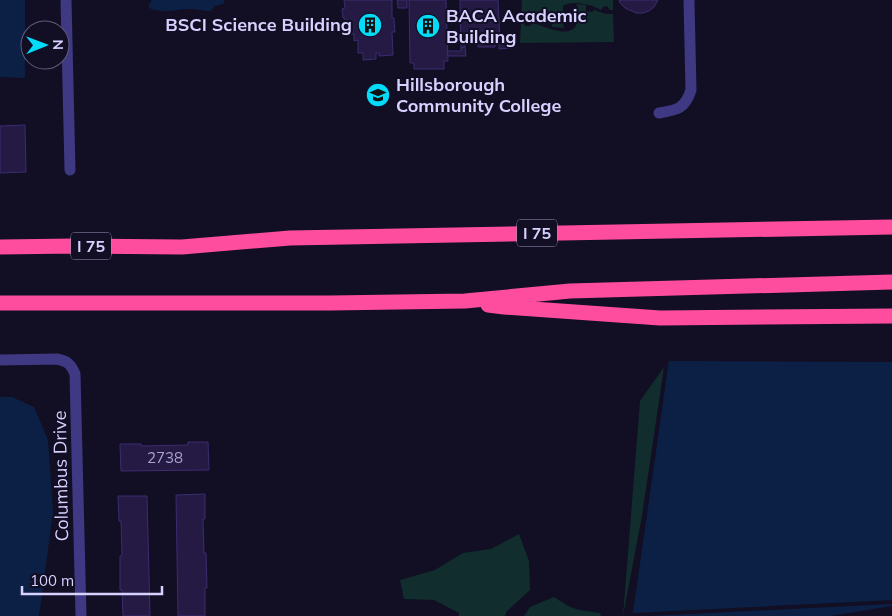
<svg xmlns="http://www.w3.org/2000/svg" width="892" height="616" viewBox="0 0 892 616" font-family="Mulish,sans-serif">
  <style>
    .green { fill: #112d2d }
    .water { fill: #0c2045 }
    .building { fill: #241a44; stroke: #3b2d70 }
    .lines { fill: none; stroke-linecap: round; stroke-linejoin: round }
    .minor { stroke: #3e3982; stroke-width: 11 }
    .highway { stroke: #fe4d9e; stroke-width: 15 }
    .labels { text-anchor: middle; stroke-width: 4; stroke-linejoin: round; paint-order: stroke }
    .number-label { font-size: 15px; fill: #aaa3d0 }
    .shield { fill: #120e24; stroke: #9c96bd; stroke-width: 1 }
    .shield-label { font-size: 16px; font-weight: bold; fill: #d7d1ff }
    .poi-label { font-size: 18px; font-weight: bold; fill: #d7d1ff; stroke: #120e24; text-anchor: start }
    .street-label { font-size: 18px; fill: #d7d1ff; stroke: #120e24 }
  </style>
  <rect width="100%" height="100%" fill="#120e24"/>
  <g class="green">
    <path d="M522 0H613V10H610L607 6 603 7 601 10C590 4 573 0 563 6V23L564 28 552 27V23L550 21H547L544 24 533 20H521Z"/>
    <path d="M576 4 586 5V11L592 12 594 10 606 14H613L614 42 520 43 521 23H524L525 26H530L533 23C547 27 577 43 578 17L581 16V14L578 15V8Z"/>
    <path d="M664 367 642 516 623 616 640 401Z"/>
    <path d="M519 534 529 561 530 590 506 612 505 616H459V613L434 600 404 599 400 580 435 570 463 553 491 549Z"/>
    <path d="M554 597 568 606 579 610 600 613 601 616H524L530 607Z"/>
  </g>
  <g class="water">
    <path d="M0 0H25V78L0 77Z"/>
    <path d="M152 0H225L223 4 215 6 211 11C203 11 198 9 190 9 177 9 162 14 149 8V4Z"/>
    <path d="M669 361 892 362V600L633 613Z"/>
    <path d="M0 397H12L34 407 48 440 53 512 39 616H0Z"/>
    <path d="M892 604V606L830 616H648Z"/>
  </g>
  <g class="building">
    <path d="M344 0H392V18H394L395 32H392L393 55 379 56V53H376V59L363 60V53H358V40L354 41V34L345 35V18H343L342 9 345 8Z"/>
    <path d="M397 0H407V8H398Z"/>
    <path d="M409 0H446L448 61H444V69H414V63H410Z"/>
    <path d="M460 0H498L500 41 512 42V48L499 49V44L495 45V47H478V44H465V47L461 48Z"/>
    <path d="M619 0H658L654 7 649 11 643 13H636L625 8 620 3Z"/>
    <path d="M465 47 466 56H448L447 51H461V48Z"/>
    <path d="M25 125 26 172 0 173V126Z"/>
    <path d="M188 442H208L209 470 121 471 120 444H141V446L188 445Z"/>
    <path d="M205 494V519H203L204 553H206L207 588H205V616H178L176 495Z"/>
    <path d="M118 496H147L150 616H123L122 590H120V556L122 555 121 521H119Z"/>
  </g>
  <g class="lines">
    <g class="minor">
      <path d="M66 0 70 170"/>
      <path d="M659 113C677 110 685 109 691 90L689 0"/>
      <path d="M0 360 57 359C67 361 71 364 75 374L81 616"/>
    </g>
    <g class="highway">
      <path d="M0 247 74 246 182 247 290 238 892 227"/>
      <path d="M0 303H331L465 301 570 291 892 282"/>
      <path d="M488 305 504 307 660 318 892 316"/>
    </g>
  </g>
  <defs>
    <g id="building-disc" transform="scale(1.25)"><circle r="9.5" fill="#02dcfa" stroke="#120e24"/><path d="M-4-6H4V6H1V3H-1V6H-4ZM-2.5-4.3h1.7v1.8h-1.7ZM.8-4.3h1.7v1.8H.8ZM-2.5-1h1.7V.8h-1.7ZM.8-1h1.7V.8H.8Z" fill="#111"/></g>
    <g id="university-disc" transform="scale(1.25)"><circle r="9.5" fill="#02dcfa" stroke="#120e24"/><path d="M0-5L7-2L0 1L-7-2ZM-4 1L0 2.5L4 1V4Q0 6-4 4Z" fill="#111"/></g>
  </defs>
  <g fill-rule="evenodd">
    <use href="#building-disc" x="370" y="25"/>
    <use href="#building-disc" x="428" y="26"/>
    <use href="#university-disc" x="378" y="95"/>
  </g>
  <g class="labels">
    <g class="number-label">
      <text x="165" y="463">2738</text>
    </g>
    <g class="shield">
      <rect x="517" y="219.5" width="40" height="27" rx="4"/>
      <rect x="71" y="232.5" width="40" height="27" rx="4"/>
    </g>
    <g class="shield-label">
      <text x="537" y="239">I 75</text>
      <text x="91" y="252">I 75</text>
    </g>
    <g class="poi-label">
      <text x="446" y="22">BACA Academic<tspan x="446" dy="21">Building</tspan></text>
      <text x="352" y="31" text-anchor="end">BSCI Science Building</text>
      <text x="396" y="91">Hillsborough<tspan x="396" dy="21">Community College</tspan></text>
    </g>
    <g class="street-label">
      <text transform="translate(61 476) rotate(-91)" y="6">Columbus Drive</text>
    </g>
  </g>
  <g transform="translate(45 45) rotate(89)"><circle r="24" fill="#120e24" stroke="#615c7c"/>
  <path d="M0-4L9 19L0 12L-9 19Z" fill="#02dcfa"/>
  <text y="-8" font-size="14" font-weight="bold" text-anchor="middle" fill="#d7d1ff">N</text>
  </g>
  <path d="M22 586v8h140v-8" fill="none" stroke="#d7d1ff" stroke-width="2.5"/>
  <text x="30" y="586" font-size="15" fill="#d7d1ff" stroke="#120e24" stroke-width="4" paint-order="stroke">100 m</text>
</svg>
